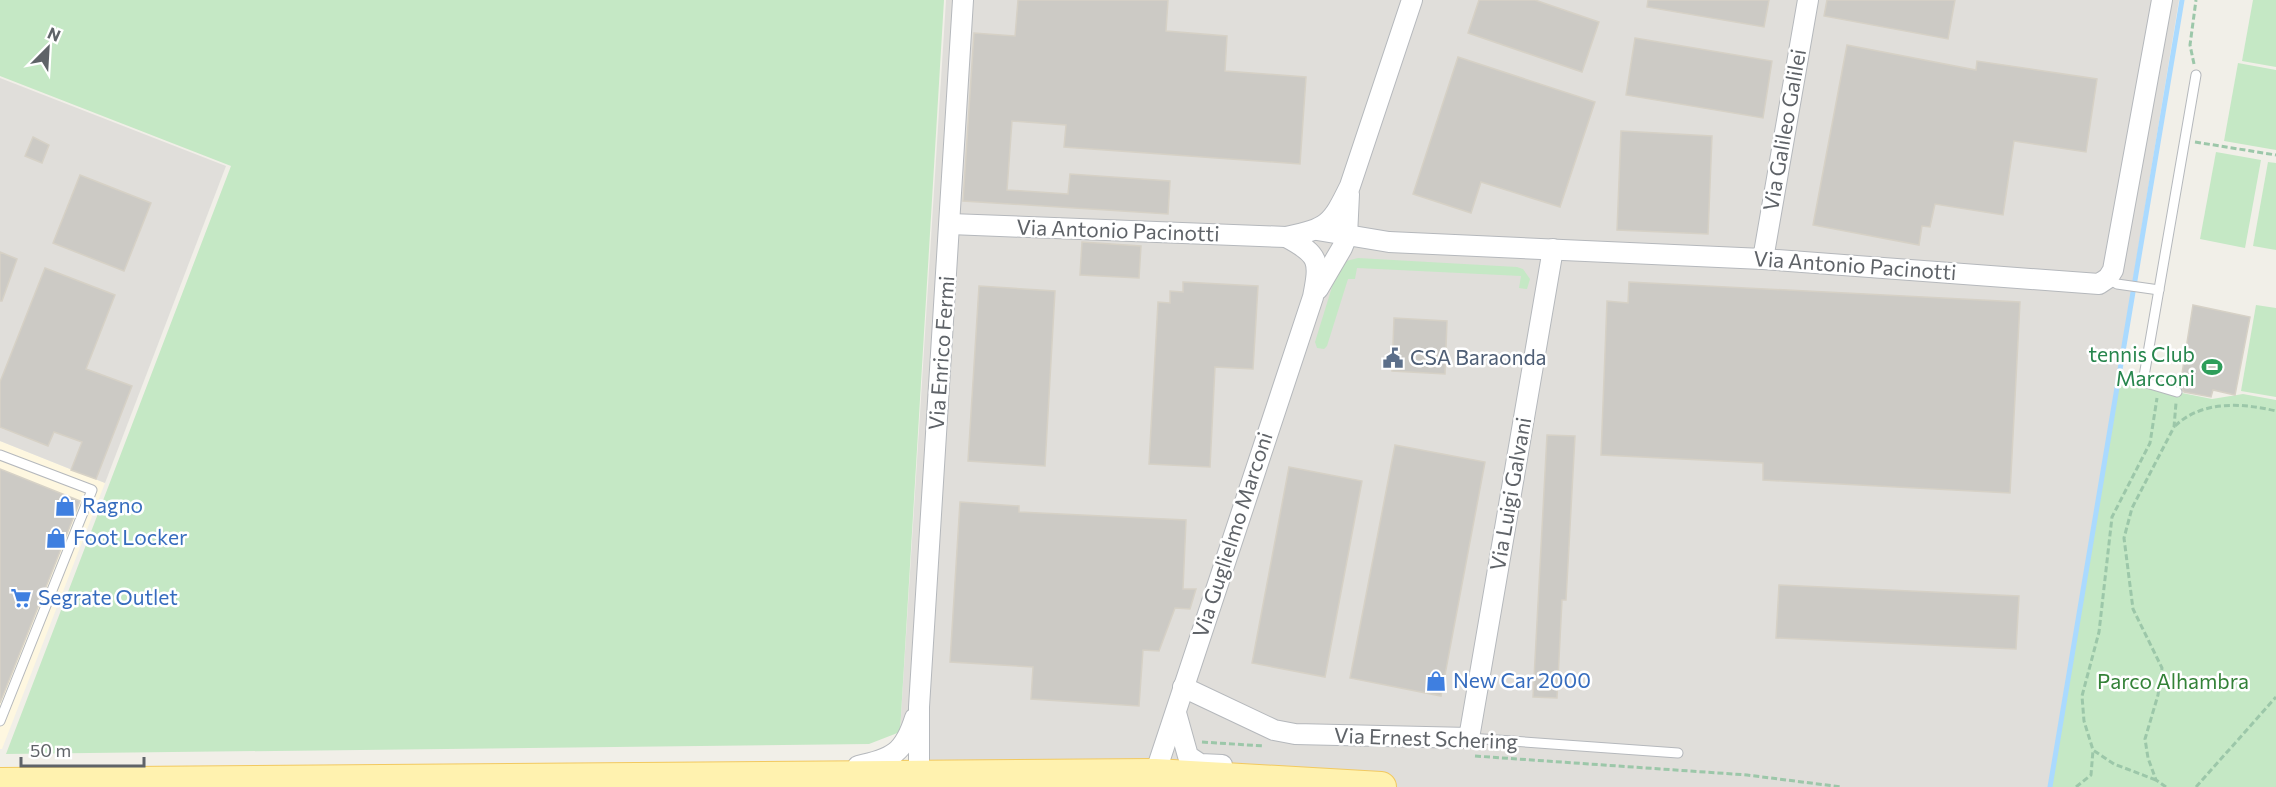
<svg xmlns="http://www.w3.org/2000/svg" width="2276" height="787" viewBox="0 0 2276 787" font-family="Commissioner,sans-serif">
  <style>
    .commercial { fill: #fef7e0 }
    .industrial { fill: #e0deda }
    .green { fill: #c5e8c5 }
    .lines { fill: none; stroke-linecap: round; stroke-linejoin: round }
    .stream { stroke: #aadaff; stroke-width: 5 }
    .building { fill: #cccac5; stroke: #d6d1c6; stroke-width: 1.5 }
    .lane-casing { stroke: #b5b8bc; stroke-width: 11 }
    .street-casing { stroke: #b5b8bc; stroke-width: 22 }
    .primary-casing { stroke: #f2c960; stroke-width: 32 }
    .path { stroke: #9cc7a9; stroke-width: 3; stroke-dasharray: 6 3; stroke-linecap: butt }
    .lane { stroke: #fff; stroke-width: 9 }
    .street { stroke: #fff; stroke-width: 20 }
    .primary { stroke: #fff2af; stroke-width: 30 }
    .labels { text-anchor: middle; stroke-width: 5; stroke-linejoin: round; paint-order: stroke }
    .street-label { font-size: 21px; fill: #5f6368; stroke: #fff }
    .leisure-label { font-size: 21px; fill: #27864d; stroke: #fff; text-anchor: end }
    .service-label { font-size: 21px; fill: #4e5e75; stroke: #fff; text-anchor: start }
    .shop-label { font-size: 21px; fill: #366cbe; stroke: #fff; text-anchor: start }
    .park-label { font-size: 21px; fill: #348238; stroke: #fff }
  </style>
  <rect width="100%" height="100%" fill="#f1efe8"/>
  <path class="commercial" d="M0 441 105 483 2 749H0Z"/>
  <g class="industrial">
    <path d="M946 0H2179L2050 787H932L900 732Z"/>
    <path d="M0 78 226 166 105 483 0 441Z"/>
  </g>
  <g class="green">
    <path d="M0 0H944L900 732 869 744 6 754 231 166 0 76Z"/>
    <path d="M2253 0H2276V67L2242 61Z"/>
    <path d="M2238 63 2276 70V150L2224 141Z"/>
    <path d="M2216 152 2261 160 2245 248 2200 239Z"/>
    <path d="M2268 162 2276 163V250L2253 246Z"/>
    <path d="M1358 258 1517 267 1523 269 1530 279 1527 289 1519 288 1521 276 1357 268 1355 279H1348L1327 346 1324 349 1317 348 1315 342 1336 274 1346 261Z"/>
    <path d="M2256 305 2276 308V397L2241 391Z"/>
    <path d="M2117 380 2212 399 2243 394 2276 400V787H2050Z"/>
  </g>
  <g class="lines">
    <path class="stream" d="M2050 787 2182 0"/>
  </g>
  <g class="building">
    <path d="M1018 0H1168L1166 31 1227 36 1225 71 1306 77 1300 164 1064 147 1066 125 1012 121 1007 190 1068 194 1070 174 1170 181 1168 214 963 201 974 33 1015 36Z"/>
    <path d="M1479 0H1535L1599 22 1582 72 1468 33Z"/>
    <path d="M1648 0H1769L1764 27 1647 7Z"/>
    <path d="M1827 0H1955L1948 39 1824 16Z"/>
    <path d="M1635 38 1772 61 1763 118 1626 95Z"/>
    <path d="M1847 45 1976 70 1977 61 2097 79 2086 152 2014 141 2003 215 1935 204 1930 227 1922 226 1919 245 1813 225Z"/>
    <path d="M1458 57 1595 102 1560 207 1481 182 1471 213 1413 194Z"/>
    <path d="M1621 131 1712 136 1708 234 1617 230Z"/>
    <path d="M33 137 49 145 42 163 25 156Z"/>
    <path d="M80 175 151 203 124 271 53 243Z"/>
    <path d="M1082 242 1141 246 1139 278 1080 275Z"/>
    <path d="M0 252 17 259 2 301H0Z"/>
    <path d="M45 268 115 295 86 369 132 386 96 479 71 470 82 442 54 432 48 446 0 427V382Z"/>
    <path d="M1183 282 1258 286 1253 369 1215 367 1210 467 1149 464 1158 302 1170 303V291L1183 292Z"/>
    <path d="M1629 282 2020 302 2010 493 1763 480V463L1601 455 1607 301 1628 303Z"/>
    <path d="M979 286 1055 291 1045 466 968 461Z"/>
    <path d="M2193 305 2250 317 2235 395 2213 390 2211 397 2184 392 2180 386Z"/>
    <path d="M1394 318 1447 321 1445 374 1392 371Z"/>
    <path d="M1547 435 1575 436 1566 600H1562L1557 698 1533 697Z"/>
    <path d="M1395 445 1485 462 1441 696 1350 678Z"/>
    <path d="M1289 467 1362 481 1325 677 1252 663Z"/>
    <path d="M0 469 80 501 0 703Z"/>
    <path d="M960 502 1019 506V512L1186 520 1183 589H1196L1190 609 1175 608 1159 651 1143 650 1139 706 1031 699 1033 667 950 662Z"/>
    <path d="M1779 585 2019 596 2016 649 1776 638Z"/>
  </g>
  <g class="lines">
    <g class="lane-casing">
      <g id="lane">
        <path d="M2108 278 2117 284 2159 290"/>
        <path d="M2177 392 2143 382 2196 75"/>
        <path d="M0 455 92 490 0 721"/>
        <path d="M1469 738 1678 753"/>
      </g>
    </g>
    <g class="street-casing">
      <g id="street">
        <path d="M950 224 1286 237C1328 228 1331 225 1350 186L1412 0"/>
        <path d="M1317 230 1389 242 1763 259 2099 284 2108 278 2113 270 2162 0"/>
        <path d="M1763 259 1808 0"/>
        <path d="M1318 289 1342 248 1347 236 1349 194"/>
        <path d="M1183 687 1274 730 1295 734 1469 738 1553 249"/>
        <path d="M1176 713 1188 756 1200 764 1222 765"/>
        <path d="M858 766C892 759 904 753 915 718"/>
        <path d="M1155 784V774L1313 297C1320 261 1320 255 1286 237"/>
        <path d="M919 787V707L963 0"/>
      </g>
    </g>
    <g class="primary-casing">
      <path id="primary" d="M0 783 1155 774 1381 787"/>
    </g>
    <g class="path">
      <path d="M2194 64 2190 45 2196 0"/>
      <path d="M2195 142 2276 155"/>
      <path d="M2175 426C2202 400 2243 403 2276 411"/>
      <path d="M1202 742 1264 746"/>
      <path d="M1475 756 1747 775 1842 787"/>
      <path d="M2156 780 2114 764 2093 750 2084 721 2082 696 2099 632 2112 517 2150 443 2157 398"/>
      <path d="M2076 787 2091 775 2093 750"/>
      <path d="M2166 787 2156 780 2148 758 2145 739 2158 695 2162 668 2133 609 2124 538 2132 508 2174 427 2176 403"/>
      <path d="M2196 787 2276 697"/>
    </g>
    <use href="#lane" class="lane"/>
    <use href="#street" class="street"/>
    <use href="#primary" class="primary"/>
  </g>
  <defs>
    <g id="civic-bare" transform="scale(1.62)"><path d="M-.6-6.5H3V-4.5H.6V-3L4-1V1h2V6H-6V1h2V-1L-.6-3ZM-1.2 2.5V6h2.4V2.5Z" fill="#5c6f8a" stroke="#fff" stroke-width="2.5" paint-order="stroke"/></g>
    <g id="stadium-bare" transform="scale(1.62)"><path d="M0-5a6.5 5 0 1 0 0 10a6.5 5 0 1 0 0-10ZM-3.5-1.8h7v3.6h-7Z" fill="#2e9e5b" stroke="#fff" stroke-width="2.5" paint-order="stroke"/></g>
    <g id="shop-bare" transform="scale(1.62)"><path d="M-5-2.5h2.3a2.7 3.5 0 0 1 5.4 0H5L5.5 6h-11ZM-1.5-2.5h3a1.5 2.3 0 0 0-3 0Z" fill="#3f7fe0" stroke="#fff" stroke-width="2.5" paint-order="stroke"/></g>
    <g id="supermarket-bare" transform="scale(1.62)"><path d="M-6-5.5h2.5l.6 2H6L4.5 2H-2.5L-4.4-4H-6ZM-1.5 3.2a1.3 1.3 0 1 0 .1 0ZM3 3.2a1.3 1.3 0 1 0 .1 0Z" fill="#3f7fe0" stroke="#fff" stroke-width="2.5" paint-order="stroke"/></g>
  </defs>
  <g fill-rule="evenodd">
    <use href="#civic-bare" x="1393" y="358"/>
    <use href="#stadium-bare" x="2212" y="367"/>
    <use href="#shop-bare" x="65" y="506"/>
    <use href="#shop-bare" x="56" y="538"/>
    <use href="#supermarket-bare" x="21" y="598"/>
    <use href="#shop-bare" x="1436" y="681"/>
  </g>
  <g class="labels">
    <g class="street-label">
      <text transform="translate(1785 130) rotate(-80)" y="7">Via Galileo Galilei</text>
      <text transform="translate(1118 231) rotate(2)" y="7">Via Antonio Pacinotti</text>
      <text transform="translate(1855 266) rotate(4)" y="7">Via Antonio Pacinotti</text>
      <text transform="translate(942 353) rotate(-86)" y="7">Via Enrico Fermi</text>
      <text transform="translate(1511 494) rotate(-80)" y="7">Via Luigi Galvani</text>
      <text transform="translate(1233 535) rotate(-72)" y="7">Via Guglielmo Marconi</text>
      <text transform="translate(1426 739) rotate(2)" y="7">Via Ernest Schering</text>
    </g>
    <g class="leisure-label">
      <text x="2195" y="362">tennis Club<tspan x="2195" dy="24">Marconi</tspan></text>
    </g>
    <g class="service-label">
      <text x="1410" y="365">CSA Baraonda</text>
    </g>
    <g class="shop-label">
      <text x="82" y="513">Ragno</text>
      <text x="73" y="545">Foot Locker</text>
      <text x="38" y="605">Segrate Outlet</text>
      <text x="1453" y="688">New Car 2000</text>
    </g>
    <g class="park-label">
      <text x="2173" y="689">Parco Alhambra</text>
    </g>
  </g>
  <g transform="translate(48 48) rotate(24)" stroke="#ffffff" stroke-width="4.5" paint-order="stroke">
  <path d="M0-4.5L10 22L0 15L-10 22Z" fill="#5f6368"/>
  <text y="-9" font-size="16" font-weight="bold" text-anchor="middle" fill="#5f6368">N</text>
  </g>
  <path d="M21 757v9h123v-9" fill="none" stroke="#5f6368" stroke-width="3"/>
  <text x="30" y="757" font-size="18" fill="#5f6368" stroke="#ffffff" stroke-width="4.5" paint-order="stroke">50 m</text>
</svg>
